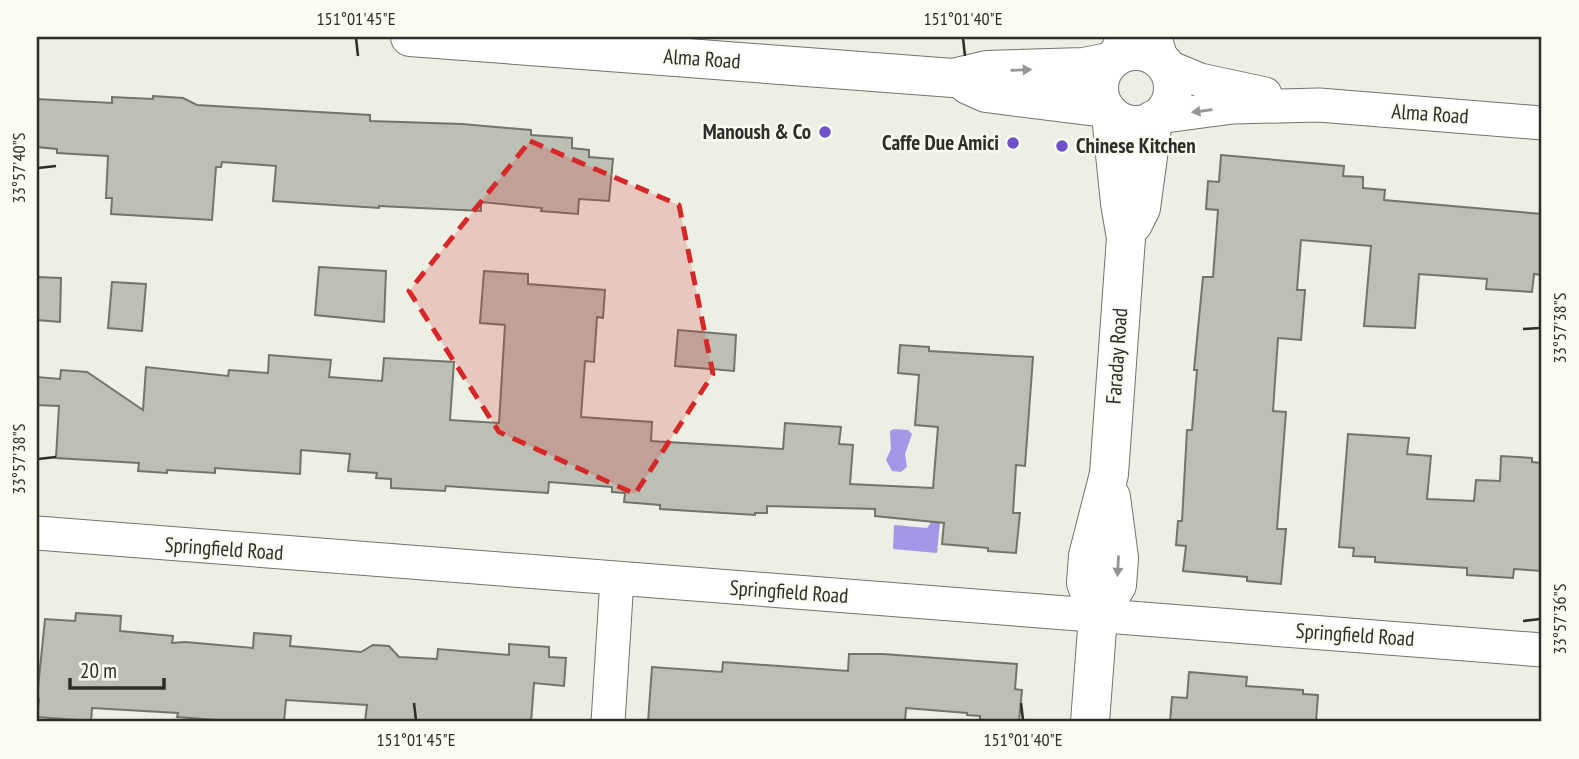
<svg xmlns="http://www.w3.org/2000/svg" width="1579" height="759" viewBox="0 0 1579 759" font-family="'PT Sans Narrow',sans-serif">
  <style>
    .water { fill: #a497e8 }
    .building { fill: #bcbfb4; stroke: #73756b; stroke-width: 2 }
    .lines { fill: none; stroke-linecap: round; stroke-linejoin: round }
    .street-casing { stroke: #72746a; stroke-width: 35 }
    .secondary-casing { stroke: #72746a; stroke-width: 40 }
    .street { stroke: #fff; stroke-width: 33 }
    .secondary { stroke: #fff; stroke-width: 38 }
    .oneway { fill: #969694 }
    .marked { fill: #d62828; fill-opacity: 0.2; stroke: #d62828; stroke-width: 5; stroke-dasharray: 14 9; stroke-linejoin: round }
    .ticks { fill: none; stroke: #2d2e2a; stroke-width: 2.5 }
    .poi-dot { fill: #7051ca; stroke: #f9fcf1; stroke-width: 2.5 }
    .labels { text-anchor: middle; stroke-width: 5; stroke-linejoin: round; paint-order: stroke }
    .street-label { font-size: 21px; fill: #2d2e2a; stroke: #f9fcf1 }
    .poi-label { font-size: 21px; font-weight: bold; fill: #2d2e2a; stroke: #f9fcf1; text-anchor: end }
    .neatline { fill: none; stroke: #2d2e2a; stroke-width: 2.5 }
    .ticks-label { font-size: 18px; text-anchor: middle; fill: #2d2e2a }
  </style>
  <rect width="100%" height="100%" fill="#ecefe4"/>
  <g class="water">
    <path d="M894 429 908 430 912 434 905 454 907 467 901 472 892 471 886 460 891 449 890 431Z"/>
    <path d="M932 521 940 522 937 553 893 549 894 525 927 528Z"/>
  </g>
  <g class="building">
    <path d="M153 96 183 98 197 105 370 115V121L462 124 531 130V135L572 138V148L589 150V157L613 159 609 201 579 199 578 214 541 211 542 208 481 202V211L379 206V208L273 201 276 166 222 162 221 167H216L212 220 111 214 112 198H106L108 156 57 153V149L37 147V99L112 103V97L153 99Z"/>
    <path d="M1221 155 1344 166 1343 176 1363 177V188L1385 190 1384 200 1542 214 1541 275 1534 274 1532 292 1486 289 1487 279 1419 274 1415 328 1364 326 1371 246 1301 240 1297 290H1305L1301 340 1278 338 1273 411 1286 412 1277 529H1286L1281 584 1247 581V577L1183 571 1186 546 1176 545 1178 521H1182L1187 430H1192L1197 370H1194L1203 277H1213L1218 210 1206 209 1208 181 1219 182Z"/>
    <path d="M319 267 386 271 384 322 315 315Z"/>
    <path d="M484 271 528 274V284L605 290 603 318 597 317 594 362 585 361 581 417 652 422 651 441 783 449 785 423 841 427 839 444 853 445 850 484 933 488 938 427 915 425 919 375 898 373 900 345 929 347V351L1033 357 1025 466 1016 465 1013 513H1020L1016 553 988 551V548L942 544 944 523 875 516V509L767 506V513H755V515L660 509V505L624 502 625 493 612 492V487L549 482 548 493 446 486 445 491 391 488V479L376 478 377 473 348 471 350 454 301 450 300 474 215 468V473L167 470V473L138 471 139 463 56 458 59 406 37 405V377L60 379 61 370 87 372 143 410 146 367 228 376 229 370 268 373 269 355 331 360 329 377 382 381 384 358 454 362 450 420 499 423 505 325 480 323Z"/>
    <path d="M37 277 61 278 60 322 37 320Z"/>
    <path d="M112 282 146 284 142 331 108 328Z"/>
    <path d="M678 330 736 335 734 371 675 366Z"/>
    <path d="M1348 434 1409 438 1407 454 1431 456 1427 499 1474 501 1476 480 1500 481 1501 456 1532 458V462L1542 463V571L1514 569 1513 578 1467 575V568L1375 562V557L1353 556 1354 548 1339 547Z"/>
    <path d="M76 613 121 616 120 631 173 636 172 643 185 642 253 648 254 633 291 636 290 646 361 652 373 645 389 646 399 657 437 659 438 649 509 655V644L549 647V657L566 658 564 686 534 683 531 722H365L367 705 286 700 284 722H243L177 717 178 713 92 708 91 721 37 717 39 699 37 698 45 619 75 621Z"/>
    <path d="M849 654H883L1017 664 1015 689 1022 690 1019 722H980V716L967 715V713L906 708 905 722H648L652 667 722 672 723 662 848 671Z"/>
    <path d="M1189 672 1247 677 1246 686 1303 690V694L1318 695 1316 722H1170L1172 697 1187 698Z"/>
  </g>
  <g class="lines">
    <g class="street-casing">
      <g id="street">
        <path d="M1155 37 1162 62"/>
        <path d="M1115 57 1123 37"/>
        <path d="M1166 66 1200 80 1265 94"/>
        <path d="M1158 117 1233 107 1319 105 1542 123"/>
        <path d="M37 533 1542 650"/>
        <path d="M608 722 617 579"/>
      </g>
    </g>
    <g class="secondary-casing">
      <g id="secondary">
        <path d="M410 37 953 78 987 70 1084 67 1109 62"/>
        <circle cx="1136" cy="88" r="37"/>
        <path d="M968 85 986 93 1105 108"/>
        <path d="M1133 224 1141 208 1153 120"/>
        <path d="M1098 616 1117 585 1119 558 1111 497"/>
        <path d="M1090 722 1098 616 1086 583 1088 556 1109 474 1126 238 1120 203 1111 115"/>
      </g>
    </g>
    <use href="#street" class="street"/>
    <use href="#secondary" class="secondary"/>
  </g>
  <defs><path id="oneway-solid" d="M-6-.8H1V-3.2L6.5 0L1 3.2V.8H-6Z" transform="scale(1.75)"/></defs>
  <g class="oneway">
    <use href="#oneway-solid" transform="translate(1021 70) rotate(-2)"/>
    <use href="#oneway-solid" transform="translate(1202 111) rotate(172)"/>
    <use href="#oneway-solid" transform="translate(1118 566) rotate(93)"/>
  </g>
  <path class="marked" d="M530 141 679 205 713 374 635 494 499 432 409 291Z"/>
  <path class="ticks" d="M356 38 358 56M963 38 965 56M38 168 56 166M1523 329 1540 328M38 459 56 457M1523 621 1540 619M414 703 416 720M1021 703 1023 720"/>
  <g class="poi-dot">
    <circle cx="825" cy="132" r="7"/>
    <circle cx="1013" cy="143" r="7"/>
    <circle cx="1062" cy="146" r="7"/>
  </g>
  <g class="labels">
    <g class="street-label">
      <text transform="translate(702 59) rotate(4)" y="7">Alma Road</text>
      <text transform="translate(1430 114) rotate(4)" y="7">Alma Road</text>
      <text transform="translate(1117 356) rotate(-86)" y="7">Faraday Road</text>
      <text transform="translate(224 549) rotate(4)" y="7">Springfield Road</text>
      <text transform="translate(789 592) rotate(4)" y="7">Springfield Road</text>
      <text transform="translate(1355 635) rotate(4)" y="7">Springfield Road</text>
    </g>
    <g class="poi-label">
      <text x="811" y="139">Manoush &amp; Co</text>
      <text x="999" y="150">Caffe Due Amici</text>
      <text x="1076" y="153" text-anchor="start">Chinese Kitchen</text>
    </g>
  </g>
  <rect width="1579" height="759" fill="none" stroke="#f9fcf1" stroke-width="77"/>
  <path d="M70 678v10h94v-10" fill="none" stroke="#2d2e2a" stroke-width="3.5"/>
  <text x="80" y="678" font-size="21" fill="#2d2e2a" stroke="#f9fcf1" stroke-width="5" paint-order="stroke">20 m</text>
  <rect x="38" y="38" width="1502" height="682" class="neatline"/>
  <g class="ticks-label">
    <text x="356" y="25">151°01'45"E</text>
    <text x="963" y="25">151°01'40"E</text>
    <text transform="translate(19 168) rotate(-90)" y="6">33°57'40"S</text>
    <text transform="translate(1560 328) rotate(-90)" y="6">33°57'38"S</text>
    <text transform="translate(19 459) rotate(-90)" y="6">33°57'38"S</text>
    <text transform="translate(1560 619) rotate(-90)" y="6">33°57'36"S</text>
    <text x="416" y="746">151°01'45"E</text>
    <text x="1023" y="746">151°01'40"E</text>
  </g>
</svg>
